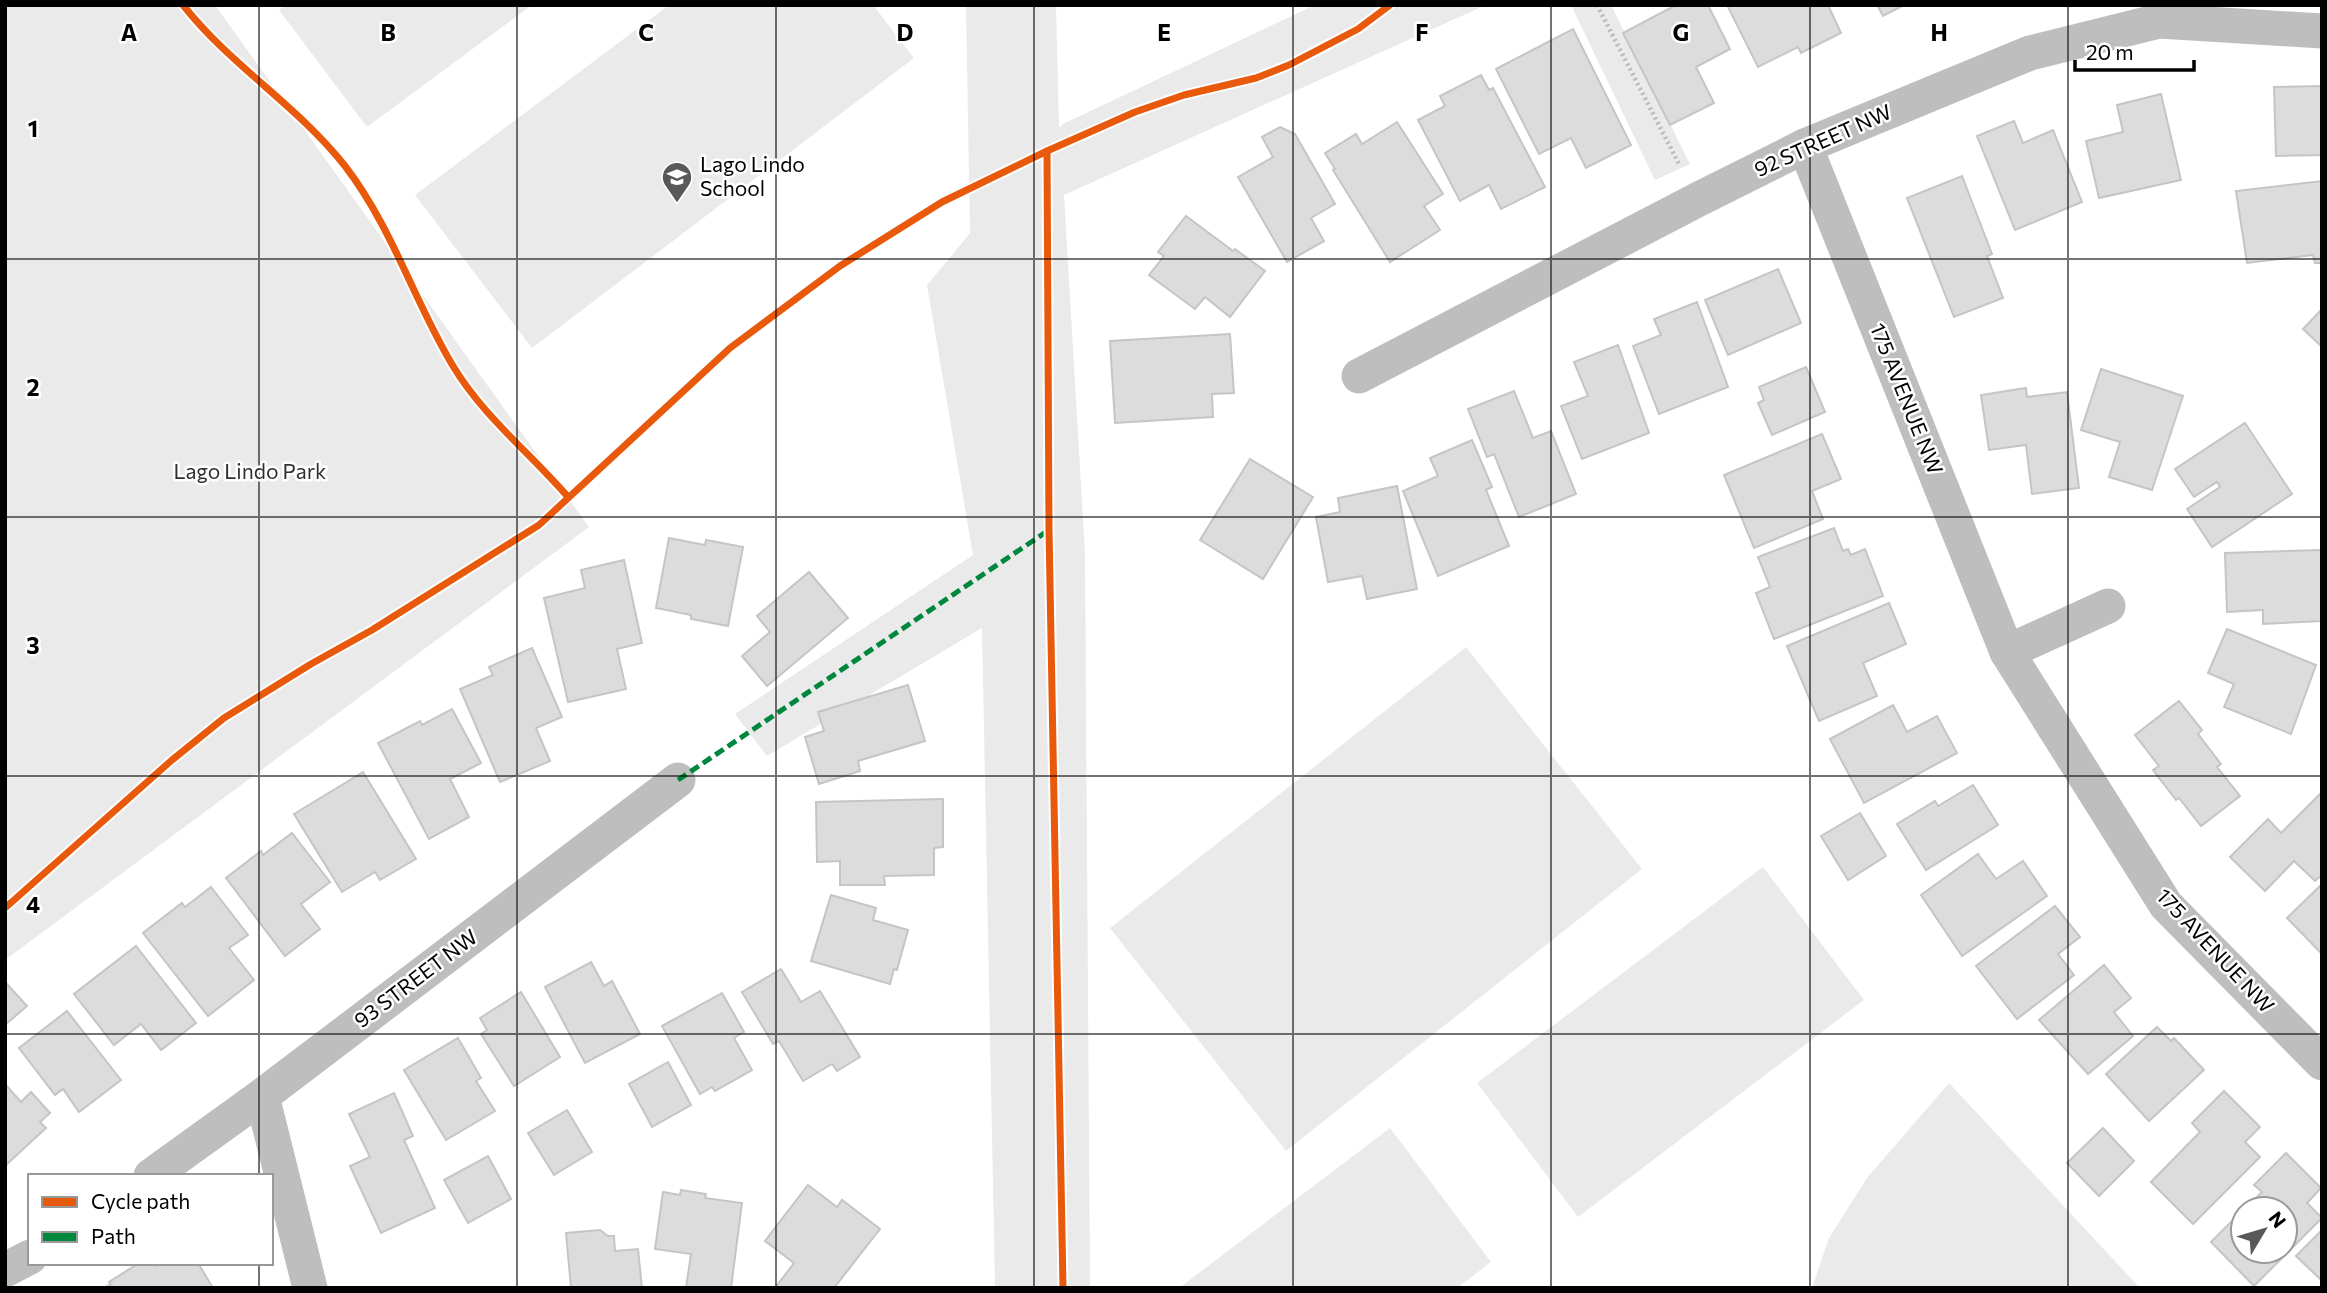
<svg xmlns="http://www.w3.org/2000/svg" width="2327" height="1293" viewBox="0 0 2327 1293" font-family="Commissioner,sans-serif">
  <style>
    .green { fill: #eaeaea }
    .building { fill: #dcdcdc; stroke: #c5c5c5; stroke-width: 2 }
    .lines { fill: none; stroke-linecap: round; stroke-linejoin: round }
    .path { stroke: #b8b8b8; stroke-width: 4.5; stroke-dasharray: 2 3.5; stroke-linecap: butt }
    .minor { stroke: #bebebe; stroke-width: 35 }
    .quiet { stroke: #00873e; stroke-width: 5; stroke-dasharray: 10 5; stroke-linecap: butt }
    .cycleway-casing { stroke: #fff; stroke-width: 11 }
    .cycleway { stroke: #e8590c; stroke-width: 7 }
    .grid { fill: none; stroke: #000; stroke-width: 2; stroke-opacity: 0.55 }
    .labels { text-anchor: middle; stroke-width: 5; stroke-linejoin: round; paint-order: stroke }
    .street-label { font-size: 21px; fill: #000; stroke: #fff }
    .poi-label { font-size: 21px; fill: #000; stroke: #fff; text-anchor: start }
    .park-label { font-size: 21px; fill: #2f2f2f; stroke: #fff }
    .grid-label { font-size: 23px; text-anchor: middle; font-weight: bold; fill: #000; stroke: #fff; stroke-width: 5; stroke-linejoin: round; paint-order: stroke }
  </style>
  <rect width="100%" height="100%" fill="#fff"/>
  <g class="green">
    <path d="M5 5H215L589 527 5 960Z"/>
    <path d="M285 5H532L367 127 279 10Z"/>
    <path d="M669 5H873L914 58 532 348 415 195Z"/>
    <path d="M966 5H1056L1059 128 1063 124 1315 5H1486L1064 195 1085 553 1090 1288H995L982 628 767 756 735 714 973 555 927 285 970 233Z"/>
    <path d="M1571 5H1611L1690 164 1655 180Z"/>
    <path d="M1466 647 1642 869 1286 1151 1110 928Z"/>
    <path d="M1763 867 1864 1000 1578 1217 1477 1083Z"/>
    <path d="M1949 1083 2140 1288H1812L1829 1238 1867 1178Z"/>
    <path d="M1390 1128 1491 1262 1457 1288H1179Z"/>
  </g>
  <g class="building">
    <path d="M1676 5H1708L1730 49 1696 67 1714 103 1670 125 1623 33Z"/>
    <path d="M1727 5H1828L1841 33 1801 53 1798 47 1758 67Z"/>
    <path d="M1877 5H1904L1883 16Z"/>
    <path d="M1573 29 1631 145 1586 168 1571 138 1539 154 1496 69Z"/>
    <path d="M1481 75 1489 90 1493 88 1545 187 1501 209 1489 185 1460 201 1418 120 1445 106 1440 96Z"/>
    <path d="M2322 86V155L2276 156 2274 87Z"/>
    <path d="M2161 94 2181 180 2099 198 2086 141 2123 132 2117 105Z"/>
    <path d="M2014 121 2023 143 2053 130 2082 202 2015 230 1977 136Z"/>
    <path d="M1397 122 1443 194 1424 206 1440 230 1390 262 1333 170 1335 169 1325 153 1356 134 1362 144Z"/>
    <path d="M1280 127 1295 134 1335 204 1311 218 1324 241 1287 262 1238 177 1273 157 1262 137Z"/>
    <path d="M1962 176 1992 254 1987 256 2003 298 1954 317 1907 198Z"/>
    <path d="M2322 181V263H2315L2313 255 2247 263 2236 191Z"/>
    <path d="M1186 216 1233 251 1235 249 1265 271 1230 317 1205 297 1195 309 1149 275 1164 256 1158 252Z"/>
    <path d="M1778 269 1801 323 1728 355 1705 300Z"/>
    <path d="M1697 302 1728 387 1659 414 1633 346 1661 335 1654 319Z"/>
    <path d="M2322 309V347L2303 329Z"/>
    <path d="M1230 334 1234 393 1212 394 1213 417 1115 423 1110 341Z"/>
    <path d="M1618 345 1649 433 1582 459 1561 406 1588 396 1574 362Z"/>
    <path d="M1806 367 1825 412 1772 435 1758 403 1764 400 1759 387Z"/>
    <path d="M2101 369 2183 396 2152 490 2109 477 2120 442 2081 430Z"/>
    <path d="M2026 388 2027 397 2067 392 2079 488 2032 494 2026 445 1989 450 1981 395Z"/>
    <path d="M1514 391 1533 438 1551 431 1576 494 1519 517 1494 454 1487 457 1468 409Z"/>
    <path d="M2245 423 2292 494 2212 547 2187 509 2220 487 2217 482 2194 497 2175 469Z"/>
    <path d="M1822 434 1841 479 1812 491 1823 519 1754 548 1724 475Z"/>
    <path d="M1472 440 1492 487 1486 490 1509 546 1438 576 1403 491 1438 476 1430 458Z"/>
    <path d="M1250 459 1313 497 1263 579 1200 540Z"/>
    <path d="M1397 486 1417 589 1367 599 1362 576 1328 582 1316 517 1340 512 1338 498Z"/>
    <path d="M1834 528 1843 551 1848 549 1851 555 1865 549 1883 596 1774 639 1756 593 1770 587 1758 557Z"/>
    <path d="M669 538 705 545 706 540 743 547 728 626 691 619V615L656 608Z"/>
    <path d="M2322 550V621L2263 624V610L2227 612 2225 553Z"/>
    <path d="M624 560 642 643 617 649 626 689 568 702 544 598 585 588 581 570Z"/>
    <path d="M809 572 848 618 767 686 742 656 770 632 757 616Z"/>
    <path d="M1889 603 1906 644 1863 663 1877 696 1819 721 1787 646Z"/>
    <path d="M2227 629 2316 665 2291 734 2224 707 2234 684 2208 673Z"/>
    <path d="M532 648 562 717 536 728 550 761 500 782 460 689 493 675 489 667Z"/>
    <path d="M908 685 925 741 858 761 860 771 819 784 805 737 824 731 818 712Z"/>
    <path d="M2179 701 2202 730 2198 734 2221 764 2217 767 2240 796 2201 826 2179 798 2176 800 2153 770 2159 766 2135 735Z"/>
    <path d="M1893 705 1907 732 1937 716 1957 753 1864 803 1830 739Z"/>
    <path d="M452 709 481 763 450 779 469 817 429 839 378 743 420 721 422 725Z"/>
    <path d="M363 772 416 859 380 880 375 872 342 892 294 814Z"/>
    <path d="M1973 785 1998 825 1926 870 1897 824 1935 801 1938 806Z"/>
    <path d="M2322 792V875L2315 881 2294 861 2265 891 2230 857 2268 819 2281 833Z"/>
    <path d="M943 799V847L934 848V875L884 876 885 885H840V861L817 862 816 802Z"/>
    <path d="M1860 813 1886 856 1848 880 1821 836Z"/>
    <path d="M292 833 330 882 301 904 320 929 285 956 226 878 261 851 263 855Z"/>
    <path d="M1978 854 1996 879 2023 861 2047 896 1962 956 1921 895Z"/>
    <path d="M2320 886 2322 888V954L2287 918Z"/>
    <path d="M211 887 248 935 229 948 254 980 208 1016 143 933 182 903 185 907Z"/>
    <path d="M831 895 876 908 873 920 908 930 897 970 894 969 890 984 811 961Z"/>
    <path d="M2055 906 2080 937 2058 954 2074 975 2017 1019 1976 966Z"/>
    <path d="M136 946 196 1023 161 1050 141 1024 114 1045 74 994Z"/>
    <path d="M591 962 604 986 612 981 640 1034 585 1063 545 987Z"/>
    <path d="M2104 965 2131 998 2114 1012 2133 1036 2088 1074 2039 1020Z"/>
    <path d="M781 969 801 1002 820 991 860 1057 837 1071 832 1064 803 1081 779 1041 773 1044 742 992Z"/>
    <path d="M5 982 27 1006 5 1025Z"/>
    <path d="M521 992 560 1057 514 1086 481 1034 487 1030 480 1018Z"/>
    <path d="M722 993 744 1032 734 1038 752 1070 715 1091 712 1087 700 1094 662 1026Z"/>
    <path d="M67 1011 121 1080 79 1112 63 1089 55 1095 19 1048Z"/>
    <path d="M2157 1027 2171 1041 2174 1038 2204 1070 2149 1121 2106 1074Z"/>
    <path d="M458 1038 481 1078 476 1081 495 1111 446 1140 404 1070Z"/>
    <path d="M668 1062 691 1105 652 1127 629 1084Z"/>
    <path d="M5 1084 21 1102 31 1092 50 1113 40 1122 46 1128 6 1165Z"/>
    <path d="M2224 1091 2260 1127 2245 1142 2260 1157 2193 1224 2151 1182 2200 1132 2192 1123Z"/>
    <path d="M394 1093 413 1136 404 1140 435 1208 381 1233 350 1166 370 1157 349 1114Z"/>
    <path d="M567 1110 592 1152 554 1175 528 1133Z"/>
    <path d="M2103 1128 2134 1161 2099 1196 2067 1163Z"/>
    <path d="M2286 1153 2321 1188 2307 1203 2322 1218 2254 1286 2211 1242 2243 1210V1251H2285V1209H2244L2262 1192 2254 1185Z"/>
    <path d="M488 1156 511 1199 468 1223 444 1180Z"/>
    <path d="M808 1185 837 1207 842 1200 880 1229 834 1288H775L794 1263 765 1241Z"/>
    <path d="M681 1190 706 1194 705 1198 742 1203 731 1288H686L691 1254 655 1249 663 1192 680 1195Z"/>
    <path d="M600 1230 608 1236H614L615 1251 638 1249 642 1288H571L566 1233Z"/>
    <path d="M2322 1230V1281L2296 1256Z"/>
    <path d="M139 1263H153L155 1266 159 1263H198L213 1288H104L111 1284 109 1282Z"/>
  </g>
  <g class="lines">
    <path class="path" d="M1597 5 1680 166"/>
    <g class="minor">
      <path d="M1805 146 2007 652 2166 905 2322 1063"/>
      <path d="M1359 376 1697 200 1805 146 2030 53 2159 21 2322 31"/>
      <path d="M2007 652 2108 606"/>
      <path d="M262 1096 310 1288"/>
      <path d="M151 1176 262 1096 678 780"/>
      <path d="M5 1270 30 1257"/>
    </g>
    <path class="quiet" d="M678 780 1049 530"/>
    <g class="cycleway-casing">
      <g id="cycleway">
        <path d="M183 5C230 65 298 106 345 166 392 227 414 301 453 366 483 416 530 453 568 497"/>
        <path d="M1047 151 1049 530 1063 1288"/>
        <path d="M5 908 172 760 224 718 311 664 372 630 539 525 730 348 840 266 942 202 1047 151 1135 112 1184 95 1256 78 1289 65 1358 29 1390 5"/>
      </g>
    </g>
    <use href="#cycleway" class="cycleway"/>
  </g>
  <path class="grid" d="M259 5V1176M517 5V1288M776 5V1288M1034 5V1288M1293 5V1288M1551 5V1288M1810 5V1288M2068 5V1288M5 259H2322M5 517H2322M5 776H2322M5 1034H2322M259 1263V1288"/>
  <defs>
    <g id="school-pin" transform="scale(1.575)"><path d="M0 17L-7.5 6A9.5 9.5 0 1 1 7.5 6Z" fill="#595959" stroke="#fff"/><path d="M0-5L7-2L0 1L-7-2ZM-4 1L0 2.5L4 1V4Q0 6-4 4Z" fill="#fff"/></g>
  </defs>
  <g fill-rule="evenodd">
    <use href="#school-pin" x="677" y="177"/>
  </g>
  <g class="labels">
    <g class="street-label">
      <text transform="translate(1823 141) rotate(-24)" y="7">92 STREET NW</text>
      <text transform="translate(1906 399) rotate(68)" y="7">175 AVENUE NW</text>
      <text transform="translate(2215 951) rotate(47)" y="7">175 AVENUE NW</text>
      <text transform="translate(416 979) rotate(-37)" y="7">93 STREET NW</text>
    </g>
    <g class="poi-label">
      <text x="700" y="172">Lago Lindo<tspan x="700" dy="24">School</tspan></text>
    </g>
    <g class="park-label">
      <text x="250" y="479">Lago Lindo Park</text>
    </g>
  </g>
  <g class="grid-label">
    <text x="129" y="41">A</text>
    <text x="388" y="41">B</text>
    <text x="646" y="41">C</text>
    <text x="905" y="41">D</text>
    <text x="1164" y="41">E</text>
    <text x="1422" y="41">F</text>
    <text x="1681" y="41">G</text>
    <text x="1939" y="41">H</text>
    <text x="33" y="137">1</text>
    <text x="33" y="396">2</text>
    <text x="33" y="654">3</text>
    <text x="33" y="913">4</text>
  </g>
  <rect width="2327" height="1293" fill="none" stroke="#000000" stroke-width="14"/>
  <rect x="28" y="1174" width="245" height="91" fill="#ffffff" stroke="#999999" stroke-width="2"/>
  <rect x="42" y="1197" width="35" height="10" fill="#e8590c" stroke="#999999" stroke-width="2"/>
  <text x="91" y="1209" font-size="21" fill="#000000">Cycle path</text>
  <rect x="42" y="1232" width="35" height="10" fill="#00873e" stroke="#999999" stroke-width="2"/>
  <text x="91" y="1244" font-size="21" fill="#000000">Path</text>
  <g transform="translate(2264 1230) rotate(52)"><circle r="33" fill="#ffffff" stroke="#999999" stroke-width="2"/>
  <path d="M0-5L12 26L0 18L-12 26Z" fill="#595959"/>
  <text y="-10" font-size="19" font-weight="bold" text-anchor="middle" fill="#000000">N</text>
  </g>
  <path d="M2075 60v10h119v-10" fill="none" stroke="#000000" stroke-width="3.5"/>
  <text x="2086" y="60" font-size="21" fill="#000000" stroke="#ffffff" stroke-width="5" paint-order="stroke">20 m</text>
</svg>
